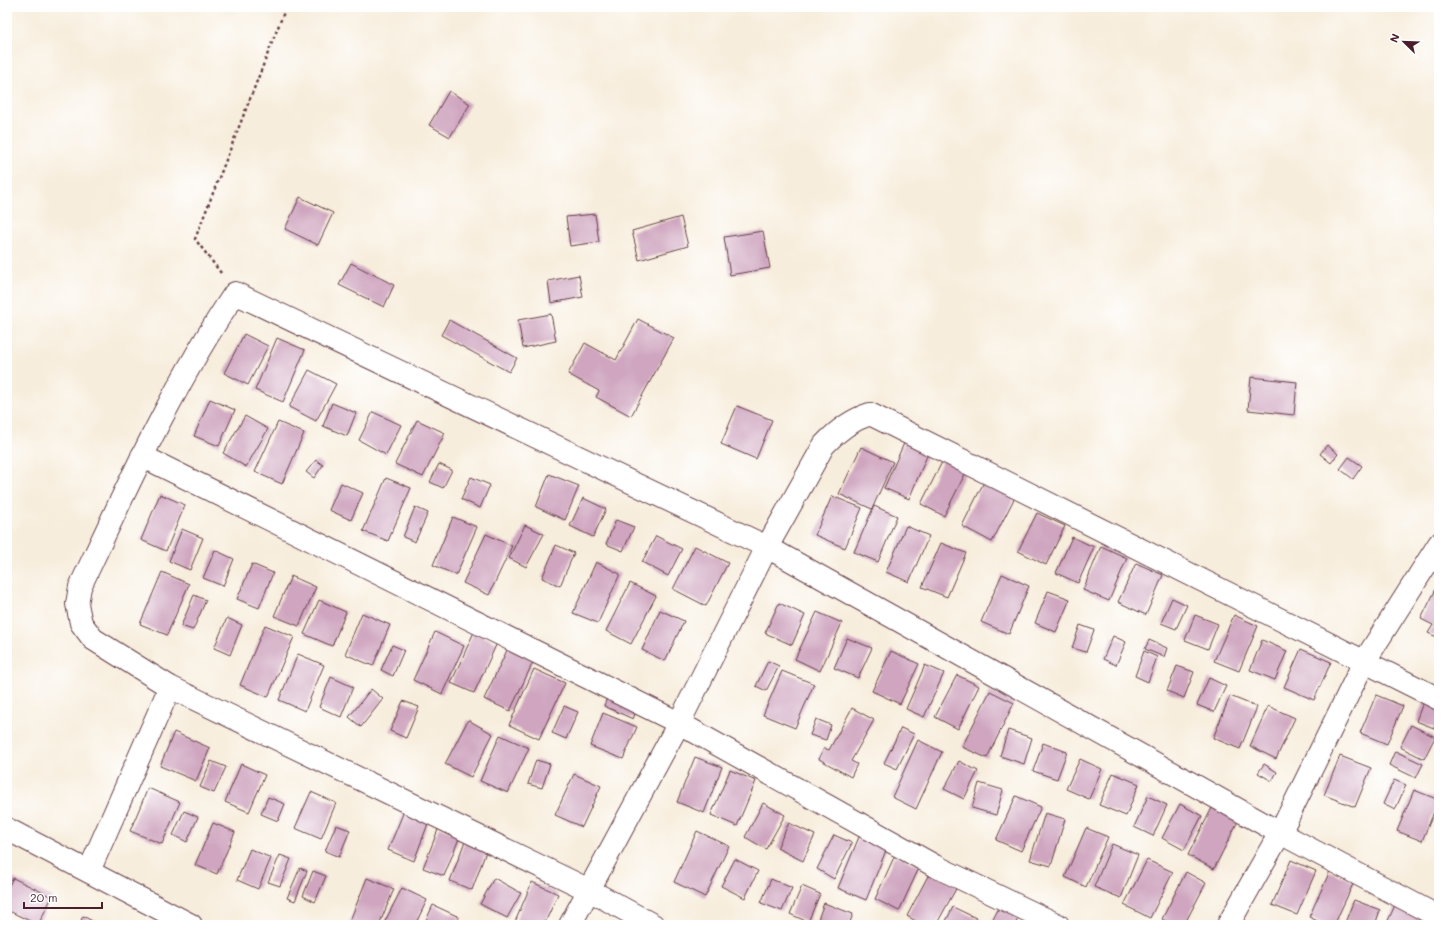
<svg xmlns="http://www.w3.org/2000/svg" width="1446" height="932" viewBox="0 0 1446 932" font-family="Mali,sans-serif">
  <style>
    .building { fill: #cfa5bf }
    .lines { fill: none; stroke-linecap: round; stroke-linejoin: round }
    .minor-casing { stroke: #643e46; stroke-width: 24 }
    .path { stroke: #643e46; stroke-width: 2.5; stroke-dasharray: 3 3; stroke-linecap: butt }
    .minor { stroke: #fff; stroke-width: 22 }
  </style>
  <rect width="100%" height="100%" fill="#fff"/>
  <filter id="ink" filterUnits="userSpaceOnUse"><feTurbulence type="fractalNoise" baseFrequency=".025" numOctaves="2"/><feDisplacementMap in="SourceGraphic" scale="8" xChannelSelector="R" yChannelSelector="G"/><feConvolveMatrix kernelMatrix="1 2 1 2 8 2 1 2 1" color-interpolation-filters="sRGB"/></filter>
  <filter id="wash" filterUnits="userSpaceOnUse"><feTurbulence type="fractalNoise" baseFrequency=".012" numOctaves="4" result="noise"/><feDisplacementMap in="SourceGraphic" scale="16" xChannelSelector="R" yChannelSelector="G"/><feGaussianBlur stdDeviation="0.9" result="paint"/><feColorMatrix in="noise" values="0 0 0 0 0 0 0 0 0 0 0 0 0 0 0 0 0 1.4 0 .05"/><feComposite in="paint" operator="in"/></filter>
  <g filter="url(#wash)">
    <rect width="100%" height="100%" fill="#f7eddc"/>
    <g id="blocks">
      <g class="building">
        <path d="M449 91 470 104 450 137 429 125Z"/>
        <path d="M300 197 333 213 318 245 285 229Z"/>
        <path d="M595 214 599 242 570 246 566 217Z"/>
        <path d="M681 217 688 246 639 260 632 231Z"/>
        <path d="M763 231 770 268 730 275 724 237Z"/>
        <path d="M351 263 394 285 384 307 339 285Z"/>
        <path d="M579 275 583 297 551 303 548 281Z"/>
        <path d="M551 314 556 341 523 348 518 320Z"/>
        <path d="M638 319 674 338 631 416 596 397 599 391 568 374 585 343 616 360Z"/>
        <path d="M449 320 517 358 509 372 441 335Z"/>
        <path d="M244 334 268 346 248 385 224 373Z"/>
        <path d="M277 338 305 350 283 402 255 390Z"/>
        <path d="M309 370 336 384 316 421 289 407Z"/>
        <path d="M1251 377 1297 382 1294 415 1248 410Z"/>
        <path d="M210 399 235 410 219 446 194 436Z"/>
        <path d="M332 403 356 413 347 436 323 426Z"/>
        <path d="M737 406 772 420 756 459 721 444Z"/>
        <path d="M373 412 401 425 386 455 359 440Z"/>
        <path d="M245 416 268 429 246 467 223 453Z"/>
        <path d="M417 420 445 433 423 477 395 464Z"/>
        <path d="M278 422 304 433 282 484 255 472Z"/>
        <path d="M905 441 929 451 909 499 884 488Z"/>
        <path d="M1327 445 1338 454 1331 463 1320 454Z"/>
        <path d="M861 447 893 462 872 509 839 494Z"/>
        <path d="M1349 457 1362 466 1353 479 1340 469Z"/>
        <path d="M944 458 967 470 944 516 921 504Z"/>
        <path d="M316 460 323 465 314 478 306 472Z"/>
        <path d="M439 464 452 470 443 488 430 482Z"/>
        <path d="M549 474 579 486 565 520 536 507Z"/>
        <path d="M471 477 490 485 480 508 461 499Z"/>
        <path d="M386 478 411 488 388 541 363 531Z"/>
        <path d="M984 482 1015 497 992 542 962 526Z"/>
        <path d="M341 483 363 493 351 520 329 510Z"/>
        <path d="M160 494 185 505 166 551 141 540Z"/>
        <path d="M832 496 862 508 845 548 815 535Z"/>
        <path d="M583 498 606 509 593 537 570 526Z"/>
        <path d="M874 506 897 516 878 562 854 552Z"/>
        <path d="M415 507 428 513 415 542 403 537Z"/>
        <path d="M1037 513 1065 526 1046 565 1018 551Z"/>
        <path d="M453 517 477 527 456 575 433 565Z"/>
        <path d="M616 520 634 527 623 551 606 544Z"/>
        <path d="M525 525 544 534 526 567 509 558Z"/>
        <path d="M906 526 929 536 909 582 886 572Z"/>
        <path d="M182 529 203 538 190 570 169 561Z"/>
        <path d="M486 534 512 546 489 595 463 583Z"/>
        <path d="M656 536 682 549 668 576 642 562Z"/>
        <path d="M1072 537 1094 547 1078 583 1056 573Z"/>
        <path d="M941 543 966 553 947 597 922 587Z"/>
        <path d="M556 545 574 553 560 586 542 578Z"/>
        <path d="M695 546 728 563 706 606 673 589Z"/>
        <path d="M1101 546 1127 558 1109 601 1083 590Z"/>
        <path d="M215 550 234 559 223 586 203 578Z"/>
        <path d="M596 562 620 574 598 623 573 613Z"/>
        <path d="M1136 563 1163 575 1146 615 1118 602Z"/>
        <path d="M252 564 273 573 259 608 237 599Z"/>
        <path d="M162 572 189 584 167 635 140 624Z"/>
        <path d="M1002 574 1029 586 1009 634 981 622Z"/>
        <path d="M291 576 316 587 299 626 274 616Z"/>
        <path d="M630 583 656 596 631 644 606 631Z"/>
        <path d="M1437 587 1439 588V638L1428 633 1433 625 1421 619Z"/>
        <path d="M1048 591 1070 599 1056 632 1035 623Z"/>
        <path d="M194 595 206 600 193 630 181 626Z"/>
        <path d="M1172 598 1187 605 1176 629 1161 623Z"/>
        <path d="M319 600 346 612 332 646 304 634Z"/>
        <path d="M779 603 805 615 792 645 765 633Z"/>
        <path d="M660 610 684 621 665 661 642 650Z"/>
        <path d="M817 612 842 623 820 671 795 659Z"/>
        <path d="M362 613 390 625 373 666 345 654Z"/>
        <path d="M1195 615 1218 624 1208 649 1185 640Z"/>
        <path d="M1234 615 1258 626 1239 671 1214 661Z"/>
        <path d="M227 618 242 625 230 655 214 648Z"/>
        <path d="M265 625 294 637 268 697 240 685Z"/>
        <path d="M1080 625 1094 630 1086 652 1072 648Z"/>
        <path d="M435 632 464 646 442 694 413 680Z"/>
        <path d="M474 632 497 643 474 693 451 683Z"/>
        <path d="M1113 636 1126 642 1116 665 1103 659Z"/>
        <path d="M847 638 872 648 858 678 834 668Z"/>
        <path d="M1149 640 1167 648 1164 657 1145 649Z"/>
        <path d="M1262 640 1287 651 1275 680 1250 670Z"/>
        <path d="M392 645 404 650 393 676 381 670Z"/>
        <path d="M508 648 534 660 510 711 484 699Z"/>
        <path d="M1301 649 1331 662 1314 700 1284 687Z"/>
        <path d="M891 651 919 664 900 704 872 691Z"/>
        <path d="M1144 651 1157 657 1148 682 1135 676Z"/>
        <path d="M298 654 324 665 305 711 279 700Z"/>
        <path d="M768 661 779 666 766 691 756 686Z"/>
        <path d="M925 665 944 673 924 717 906 709Z"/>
        <path d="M1177 666 1194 672 1184 698 1167 691Z"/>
        <path d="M534 669 565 683 539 739 509 725Z"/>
        <path d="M782 671 814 684 795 728 763 715Z"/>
        <path d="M957 675 979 686 958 729 935 717Z"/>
        <path d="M331 677 353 687 341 717 319 707Z"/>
        <path d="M1209 678 1226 686 1214 712 1197 705Z"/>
        <path d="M371 689 383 699 361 727 349 717Z"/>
        <path d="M990 691 1014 703 987 758 962 747Z"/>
        <path d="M608 695 638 707 633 719 604 706Z"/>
        <path d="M1376 695 1403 706 1387 744 1360 733Z"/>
        <path d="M1230 696 1257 707 1240 749 1213 738Z"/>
        <path d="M1424 700 1439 706V730L1416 721Z"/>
        <path d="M403 701 419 707 406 738 390 731Z"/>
        <path d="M564 706 578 712 566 739 552 733Z"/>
        <path d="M1268 706 1295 718 1276 759 1250 746Z"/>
        <path d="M852 708 874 720 851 761 857 764 851 777 819 759 824 748 829 750Z"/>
        <path d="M603 713 637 727 623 759 590 746Z"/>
        <path d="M816 719 831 725 826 740 810 735Z"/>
        <path d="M468 720 493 734 471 777 445 764Z"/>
        <path d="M1411 725 1435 737 1424 759 1400 747Z"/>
        <path d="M901 728 914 734 897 769 884 763Z"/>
        <path d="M1008 730 1032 738 1024 764 1000 756Z"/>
        <path d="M174 732 210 748 196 781 160 766Z"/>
        <path d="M500 735 529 748 508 793 480 781Z"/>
        <path d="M918 740 942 752 916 809 892 797Z"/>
        <path d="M1043 743 1067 752 1057 779 1033 771Z"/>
        <path d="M1395 751 1423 764 1416 778 1389 765Z"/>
        <path d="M1340 756 1371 768 1355 807 1324 795Z"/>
        <path d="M695 757 722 767 704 813 677 802Z"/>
        <path d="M1080 759 1102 769 1089 799 1066 789Z"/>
        <path d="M536 760 550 764 542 788 528 784Z"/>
        <path d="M211 761 226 767 214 793 200 787Z"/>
        <path d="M959 761 978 771 964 799 944 789Z"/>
        <path d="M241 764 265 775 249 812 225 802Z"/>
        <path d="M1264 764 1277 772 1272 781 1258 773Z"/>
        <path d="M730 770 756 781 737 826 711 815Z"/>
        <path d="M1113 773 1139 784 1126 816 1099 805Z"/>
        <path d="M574 774 601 786 582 827 555 815Z"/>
        <path d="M1394 780 1406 785 1395 810 1383 804Z"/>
        <path d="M979 783 1003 790 996 815 972 808Z"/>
        <path d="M148 788 180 802 162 844 130 831Z"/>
        <path d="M1414 790 1439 800 1422 841 1397 831Z"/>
        <path d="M311 792 336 803 321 839 295 828Z"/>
        <path d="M1016 796 1041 807 1021 851 996 840Z"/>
        <path d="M1148 796 1167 805 1153 836 1134 827Z"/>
        <path d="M268 797 285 804 278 821 261 814Z"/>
        <path d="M763 803 785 815 766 849 745 837Z"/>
        <path d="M1180 804 1202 816 1184 850 1162 838Z"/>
        <path d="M1214 804 1240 817 1214 869 1188 855Z"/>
        <path d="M184 811 198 817 187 842 173 835Z"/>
        <path d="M404 811 429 821 414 861 388 850Z"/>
        <path d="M1045 813 1065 819 1051 866 1030 860Z"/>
        <path d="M213 823 235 832 217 874 195 865Z"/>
        <path d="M789 823 815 835 803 861 777 848Z"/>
        <path d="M336 825 350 830 339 857 325 851Z"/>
        <path d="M439 827 460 836 444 876 423 868Z"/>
        <path d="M1086 828 1108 837 1086 887 1065 877Z"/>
        <path d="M697 831 729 846 705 897 674 882Z"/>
        <path d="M861 832 889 843 866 900 838 888Z"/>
        <path d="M834 835 852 843 834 879 817 869Z"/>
        <path d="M465 841 487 849 472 890 450 881Z"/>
        <path d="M1112 844 1138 855 1121 898 1094 887Z"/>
        <path d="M250 849 271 858 258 889 237 880Z"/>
        <path d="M280 855 291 859 280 886 268 882Z"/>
        <path d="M895 855 920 866 899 911 875 899Z"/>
        <path d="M735 859 758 871 745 898 721 886Z"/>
        <path d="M1147 860 1173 872 1150 918 1124 905Z"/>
        <path d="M1291 860 1316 871 1297 915 1272 905Z"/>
        <path d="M300 868 307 871 295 901 287 898Z"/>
        <path d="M313 871 326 876 315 902 303 896Z"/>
        <path d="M1330 871 1354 882 1334 925H1326L1309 917Z"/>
        <path d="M930 872 957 887 936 925H923L907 916Z"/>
        <path d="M1186 872 1206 883 1184 925H1174L1162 919Z"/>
        <path d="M13 878 52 897 38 925 7 910V889Z"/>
        <path d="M367 878 394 889 379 925H355L349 923Z"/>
        <path d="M494 878 521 893 507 918 480 904Z"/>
        <path d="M771 879 792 888 782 911 761 903Z"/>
        <path d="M532 882 558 894 544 925H521L515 922Z"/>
        <path d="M802 886 820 894 808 922 790 914Z"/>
        <path d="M402 888 427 900 415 925H383Z"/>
        <path d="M1354 900 1380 910 1375 925H1344Z"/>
        <path d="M824 903 853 914 849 925H816Z"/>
        <path d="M1396 903 1421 914 1416 925H1386Z"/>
        <path d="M1001 904 1020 914 1015 925H990Z"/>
        <path d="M433 905 459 917 456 925H424Z"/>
        <path d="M953 907 980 920 977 925H944Z"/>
        <path d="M83 916 100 925H79Z"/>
      </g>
    </g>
  </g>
  <g filter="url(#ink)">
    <use href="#blocks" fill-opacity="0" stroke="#643e46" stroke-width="1"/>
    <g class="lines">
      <g class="minor-casing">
        <g id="minor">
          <path d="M142 456 679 723 935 866 1058 925"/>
          <path d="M7 829 191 925"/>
          <path d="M89 871 170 687"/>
          <path d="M570 925 679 723 767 547 824 445C837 431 851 420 870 414L1439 699"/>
          <path d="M653 925 589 890 170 687 93 639 81 623 77 604 80 587C127 487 173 385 235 293L767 547 1280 833 1439 917"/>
          <path d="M1228 925 1280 833 1364 662 1439 544"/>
        </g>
      </g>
      <path class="path" d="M221 273 195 239 286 7"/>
      <use href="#minor" class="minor"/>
    </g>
  </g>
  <rect width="1446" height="932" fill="none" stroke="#fff" stroke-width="24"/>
  <g transform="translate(1404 42) rotate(293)" stroke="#ffffff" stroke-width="3" paint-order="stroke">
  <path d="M0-3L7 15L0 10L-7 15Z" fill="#4a1f2b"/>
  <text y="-6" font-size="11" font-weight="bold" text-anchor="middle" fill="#4a1f2b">N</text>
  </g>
  <path d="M24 902v6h78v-6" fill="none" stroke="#4a1f2b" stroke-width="2"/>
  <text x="30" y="902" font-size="12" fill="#4a1f2b" stroke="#ffffff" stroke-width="3" paint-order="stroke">20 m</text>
</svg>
